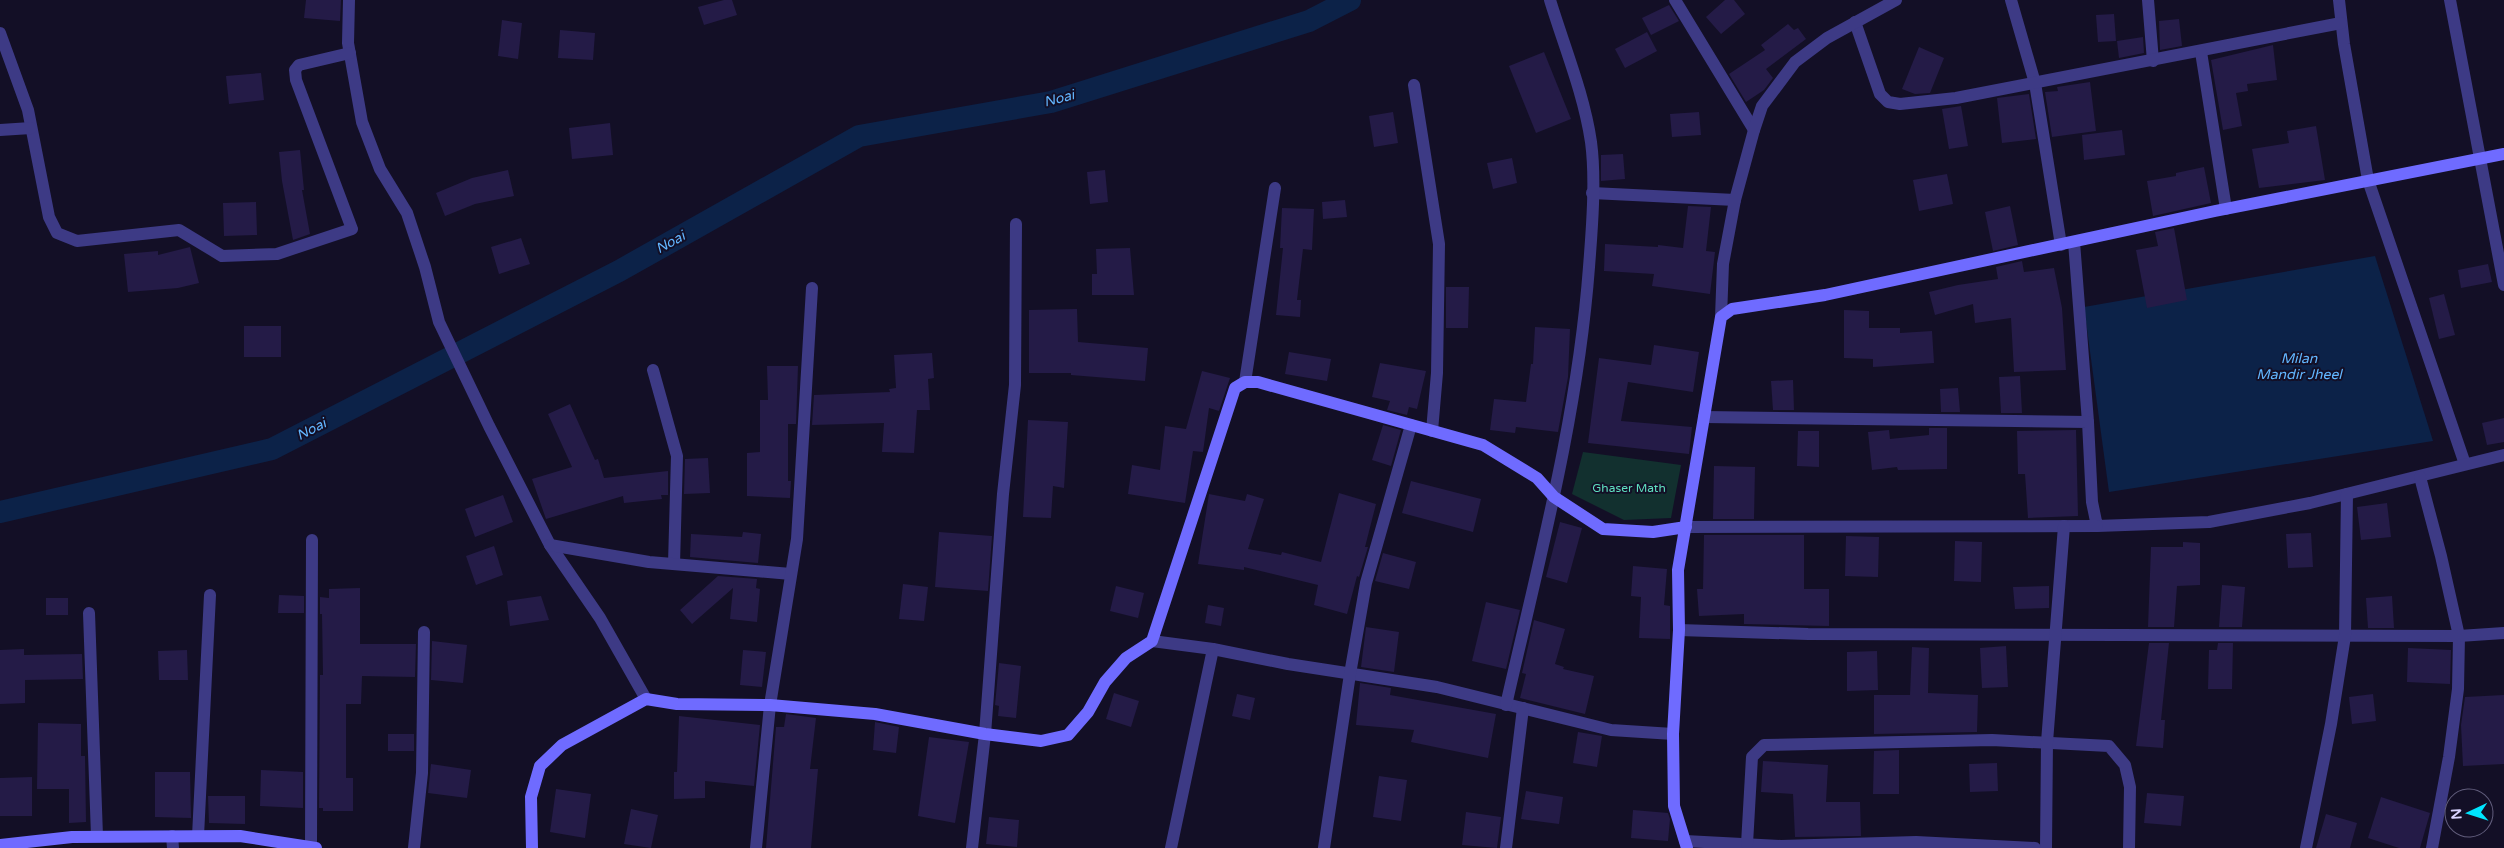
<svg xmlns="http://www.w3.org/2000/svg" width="2504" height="848" viewBox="0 0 2504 848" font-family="'Varela Round',sans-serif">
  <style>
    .green { fill: #12302f }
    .water { fill: #0c2248 }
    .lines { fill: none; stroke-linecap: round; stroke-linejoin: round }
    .canal { stroke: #0c2248; stroke-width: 22 }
    .building { fill: #241b47 }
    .street { stroke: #3d3a85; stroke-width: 12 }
    .secondary { stroke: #6f6bff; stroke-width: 12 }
    .labels { text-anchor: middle; stroke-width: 4; stroke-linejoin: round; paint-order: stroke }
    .park-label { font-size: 12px; fill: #5fe0c0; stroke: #130f26 }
    .water-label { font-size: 14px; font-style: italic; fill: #62b6ff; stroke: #130f26 }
  </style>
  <rect width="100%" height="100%" fill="#130f26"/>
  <path class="green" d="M1583 452 1681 465 1671 518 1624 520 1572 494Z"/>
  <path class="water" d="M2375 256 2433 441 2109 492 2084 307Z"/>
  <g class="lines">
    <path class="canal" d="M0 512 272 449 619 271 859 136 1051 102 1309 21 1350 0"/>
  </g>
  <g class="building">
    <path d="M306 0H341L340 21 304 18Z"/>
    <path d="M724 0H732L737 15 704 25 698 7Z"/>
    <path d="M1725 0H1734L1745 14 1721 34 1706 17Z"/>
    <path d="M1669 5 1679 21 1651 35 1642 18Z"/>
    <path d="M2114 14 2116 41 2098 42 2096 15Z"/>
    <path d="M2179 19 2182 46 2160 50 2159 21Z"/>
    <path d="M502 20 522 23 518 59 498 56Z"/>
    <path d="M1788 24 1794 30 1798 28 1806 39 1766 69 1773 78 1764 90 1746 102 1729 74 1765 50 1761 45Z"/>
    <path d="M560 30 595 33 593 60 558 58Z"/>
    <path d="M1647 32 1657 51 1625 68 1615 49Z"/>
    <path d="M2143 37 2144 53 2119 58 2117 41Z"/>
    <path d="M2273 45 2277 80 2247 84 2248 91 2236 93 2242 126 2223 130 2211 60Z"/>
    <path d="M1919 47 1944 58 1930 93 1915 94 1902 89Z"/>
    <path d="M1544 52 1571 119 1536 133 1509 66Z"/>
    <path d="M261 73 264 100 229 104 226 76Z"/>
    <path d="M2090 82 2096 131 2052 137 2045 92 2058 91 2057 87Z"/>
    <path d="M2029 94 2036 139 2002 143 1997 98Z"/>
    <path d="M1961 106 1968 146 1949 149 1942 109Z"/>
    <path d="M1393 112 1398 143 1374 147 1369 116Z"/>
    <path d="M1699 112 1701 135 1672 137 1670 114Z"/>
    <path d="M610 123 613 155 572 159 569 128Z"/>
    <path d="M2316 126 2325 180 2259 188 2252 149 2289 143 2287 131Z"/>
    <path d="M2122 130 2125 155 2084 160 2082 135Z"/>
    <path d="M300 150 304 190H302L310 234 293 240 282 181 279 152Z"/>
    <path d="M1623 154 1625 179 1601 181V155Z"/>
    <path d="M1512 158 1517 183 1493 189 1487 163Z"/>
    <path d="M2204 167 2211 203 2153 216 2147 181 2176 176V173Z"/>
    <path d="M508 170 514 196 475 204 445 216 436 193 472 178Z"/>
    <path d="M1105 170 1108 202 1090 204 1087 172Z"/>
    <path d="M1947 174 1953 204 1919 211 1913 180Z"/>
    <path d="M1345 200 1347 217 1323 219 1322 202Z"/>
    <path d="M256 202 257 235 224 236 223 203Z"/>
    <path d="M1688 206 1711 207 1706 251 1715 252 1710 294 1652 286 1654 274 1604 271 1605 244 1658 247V245L1683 248Z"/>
    <path d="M2010 206 2018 245 1993 251 1985 212Z"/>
    <path d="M1282 208 1314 209 1312 250 1303 249 1297 300H1301L1300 317 1276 315 1283 248H1280Z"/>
    <path d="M2174 228 2187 300 2147 308 2136 250 2158 246 2155 232Z"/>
    <path d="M521 238 530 264 499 274 491 247Z"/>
    <path d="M190 247 199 283 178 288 128 292 124 254 158 251V255Z"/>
    <path d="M1130 248 1134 295H1092V274H1097L1096 249Z"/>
    <path d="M2022 261 2024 272 2054 268 2062 308 2066 370 2014 372 2011 318 1975 323 1973 304 1935 315 1929 292 1958 285 1998 279 1996 267Z"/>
    <path d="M2488 264 2492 282 2461 288 2458 270Z"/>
    <path d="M1446 287H1469L1468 328H1446Z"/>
    <path d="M2444 294 2455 335 2439 339 2429 298Z"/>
    <path d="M1077 309 1078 342 1148 348 1145 381 1071 375V373H1029V310Z"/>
    <path d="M1844 310 1869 311V328H1900V333L1932 331 1934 363 1873 367V359L1844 358Z"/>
    <rect x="244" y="326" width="37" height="31"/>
    <path d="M1535 327 1570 329 1568 377 1558 432 1516 427 1515 433 1490 430 1494 399 1526 402 1531 364H1533Z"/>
    <path d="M1654 345 1699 352 1693 392 1628 382 1621 421 1692 427 1689 454 1588 443 1599 358 1651 365Z"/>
    <path d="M1289 352 1331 359 1327 381 1285 374Z"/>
    <path d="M932 353 934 378 928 379 930 410H917L914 453 882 452 884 423 812 425 814 395 890 392 889 389 896 388 894 355Z"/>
    <path d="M1380 363 1426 371 1417 409 1409 407 1407 415 1387 410 1390 401 1372 397Z"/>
    <path d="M767 366H798L796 424H788V481H791L790 498 747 496V453L760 452V400H768Z"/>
    <path d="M1202 371 1230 378 1219 411 1209 408 1203 452 1193 451 1185 503 1128 494 1132 465 1160 470 1165 426 1186 429Z"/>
    <path d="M2020 376 2022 413H2001L1999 377Z"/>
    <path d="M1793 380 1794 410H1773L1771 381Z"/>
    <path d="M1958 388 1960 412H1941L1940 389Z"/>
    <path d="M570 404 595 460 598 459 604 478 668 471V495H661L662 499 624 503 623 496 546 519 532 479 572 467 548 414Z"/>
    <path d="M2504 418V442L2487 445 2482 423Z"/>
    <path d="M1028 420 1068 422 1064 488 1053 486 1051 518 1023 517Z"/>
    <path d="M1383 425 1401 430 1391 466 1372 460Z"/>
    <path d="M1929 428H1947V469L1898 470 1897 467 1872 470 1868 432 1889 430 1890 439 1929 435Z"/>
    <path d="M2076 430 2078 516 2028 518 2025 474H2018L2017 431Z"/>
    <path d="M1798 431H1819V467L1797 466Z"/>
    <path d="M708 458 710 493 684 494 685 459Z"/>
    <path d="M1714 466 1755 467 1754 519H1713Z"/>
    <path d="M1411 481 1481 499 1473 532 1402 513Z"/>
    <path d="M1339 493 1376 504 1365 547H1368L1359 577 1357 576 1347 614 1314 605 1318 585 1244 567V570L1198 564 1209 494 1245 501 1247 494 1264 499 1248 549 1281 555 1282 552 1321 562Z"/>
    <path d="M503 495 513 522 475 537 465 509Z"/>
    <path d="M2387 503 2391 537 2361 540 2357 507Z"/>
    <path d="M1560 522 1582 528 1567 583 1546 577Z"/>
    <path d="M743 532 761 534 758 563 690 557 691 534 742 537Z"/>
    <path d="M939 532 992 536 988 591 935 587Z"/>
    <path d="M2311 533 2313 567 2288 568 2286 534Z"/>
    <path d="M1704 535H1804V589H1829V626L1744 624V614L1699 616 1697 589H1703Z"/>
    <path d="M1846 536 1879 537 1878 577 1845 576Z"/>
    <path d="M1955 541 1982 542 1981 582 1954 581Z"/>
    <path d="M2183 542 2200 543V585L2177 586 2174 627H2148L2151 547H2183Z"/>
    <path d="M494 546 503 575 476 585 466 556Z"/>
    <path d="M1383 553 1416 562 1409 589 1375 581Z"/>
    <path d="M1633 566 1667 569 1664 605 1670 606V639L1639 638 1641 597 1631 596Z"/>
    <path d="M718 576 757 579 756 588 760 589 757 622 730 619 733 588 692 624 680 610Z"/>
    <path d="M903 584 928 587 924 621 899 619Z"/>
    <path d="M2222 585 2245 587 2242 627H2219Z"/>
    <path d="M1116 586 1144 593 1138 618 1110 611Z"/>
    <path d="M2049 586V608L2015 609 2013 587Z"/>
    <path d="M360 588V644H416L415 677 362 676 361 704H346V778H353V811H323V808H319L320 675H323L322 614H320V597L329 598V589Z"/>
    <path d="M279 595 304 596V613H278Z"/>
    <path d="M541 596 549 620 510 626 507 601Z"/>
    <path d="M2392 596 2394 628H2368L2366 598Z"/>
    <rect x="46" y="598" width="22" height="17"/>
    <path d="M1486 602 1520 610 1506 669 1472 661Z"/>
    <path d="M1208 605 1224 608 1221 626 1205 623Z"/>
    <path d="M1534 620 1565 629 1555 664 1564 667 1563 669 1594 676 1585 714 1520 698 1526 674 1522 673Z"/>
    <path d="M1366 627 1399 632 1394 672 1361 667Z"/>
    <path d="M432 641 467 645 463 683 431 680Z"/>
    <path d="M2149 643H2169L2161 720H2165L2163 748 2136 746Z"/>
    <path d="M2218 643H2233L2232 689H2208L2209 650H2217Z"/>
    <path d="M2006 646 2008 687 1982 688 1980 648Z"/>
    <path d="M1912 647 1929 648 1928 693 1978 695 1977 732 1874 734V695H1910Z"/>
    <path d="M2408 648 2451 650 2450 684 2407 682Z"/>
    <path d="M24 649V655L82 654 83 679 25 680V703L0 704V650Z"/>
    <path d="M187 650 188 680H159L158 651Z"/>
    <path d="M743 650 766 652 762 687 740 685Z"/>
    <path d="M1877 651 1878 690 1847 691V652Z"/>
    <path d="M999 663 1021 666 1016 718 998 716 999 706 995 705Z"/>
    <path d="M1360 683 1391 688 1390 695 1496 714 1488 758 1411 742 1414 730 1356 725Z"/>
    <path d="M1114 693 1139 701 1131 727 1106 719Z"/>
    <path d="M1237 694 1255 698 1250 720 1232 716Z"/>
    <path d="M2373 694 2376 721 2352 724 2349 697Z"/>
    <path d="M2504 695V764L2463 766 2461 725 2465 697Z"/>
    <path d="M786 714 816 718 810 769H818L811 848H766L776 727H784Z"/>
    <path d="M679 716 760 725 754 786 705 781V798L674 799V772H677Z"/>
    <path d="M875 722 899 727 896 753 873 750Z"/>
    <path d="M38 723 81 724V756H85L86 822 69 823V789H37Z"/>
    <path d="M1578 732 1602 736 1597 767 1573 763Z"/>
    <rect x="388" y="734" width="26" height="17"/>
    <path d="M929 737 969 742 955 823 918 816Z"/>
    <path d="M1899 750V794H1873L1874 751Z"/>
    <path d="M1763 761 1828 765 1826 802H1860L1861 836 1795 837 1793 794 1761 792Z"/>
    <path d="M1997 763 1998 791 1970 792 1969 764Z"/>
    <path d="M431 764 471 770 467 798 428 793Z"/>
    <path d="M261 770 303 772V808L260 806Z"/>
    <path d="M155 772H190L191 818 155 817Z"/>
    <path d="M1379 776 1407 780 1401 821 1373 817Z"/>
    <path d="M32 777V816H0V778Z"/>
    <path d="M556 789 591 794 585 838 550 832Z"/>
    <path d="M1526 791 1563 797 1559 824 1521 819Z"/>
    <path d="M2147 793 2184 796 2181 826 2144 823Z"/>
    <path d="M208 796H245V824L209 823Z"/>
    <path d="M2381 797 2430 813 2420 848H2399L2368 838Z"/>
    <path d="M631 809 658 815 651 848 624 844Z"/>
    <path d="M1633 810 1668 813 1670 819 1668 841 1631 838Z"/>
    <path d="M1466 812 1501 817 1497 848 1462 845Z"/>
    <path d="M2326 814 2357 823 2350 848H2316Z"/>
    <path d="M989 817 1019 820 1017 847 986 844Z"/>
  </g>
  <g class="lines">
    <g class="street">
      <path d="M349 0 348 43 362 122 380 169 407 213 425 267 439 322 489 426 550 545 600 618 646 699"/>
      <path d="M1675 0 1754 130"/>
      <path d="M2011 0 2035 83 2061 245"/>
      <path d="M2148 0 2153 61"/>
      <path d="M2339 0 2344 44 2368 180 2465 464"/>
      <path d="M2450 0 2504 285"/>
      <path d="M1855 22 1880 94 1888 102 1900 104 1956 98 2341 23"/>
      <path d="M0 33 28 110 49 217 57 233 77 241 179 230 222 256 277 254 352 229 296 80 295 70 299 65 350 53"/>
      <path d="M2201 52 2226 209"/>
      <path d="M1414 85 1439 244 1437 373 1432 431"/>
      <path d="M0 130 31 128"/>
      <path d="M1592 193 1735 200"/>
      <path d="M2074 242 2088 422"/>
      <path d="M1721 317 1723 264 1735 200 1754 130 1762 106 1795 62 1827 38 1896 0"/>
      <path d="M653 370 677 456 674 564"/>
      <path d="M1245 382 1275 188"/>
      <path d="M1704 417 2088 422 2092 502 2097 526 2209 522 2310 503 2504 455"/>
      <path d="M2420 477 2441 556 2459 636 2458 689 2449 757 2432 848"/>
      <path d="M1686 527 2097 526"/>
      <path d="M550 545 649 562 791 574"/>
      <path d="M89 613 97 836"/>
      <path d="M1679 630 1808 634 2459 636 2504 633"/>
      <path d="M1152 641 1213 649 1288 664 1437 687 1611 730 1673 734"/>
      <path d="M1506 705C1539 560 1578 415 1589 267 1592 229 1596 179 1591 142 1584 94 1564 46 1550 0"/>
      <path d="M172 836 173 848"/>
      <path d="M198 836 210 595"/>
      <path d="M1685 841 1781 846 1916 842 2035 848"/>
      <path d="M1747 844 1752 757 1764 745 1992 740 2109 746 2125 765 2130 787 2129 848"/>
      <path d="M311 847 312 540"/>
      <path d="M414 848 422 773 424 632"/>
      <path d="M756 848 770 705 797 539 812 288"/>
      <path d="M972 848 985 734 1003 494 1015 385 1016 224"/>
      <path d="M1171 848 1213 649"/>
      <path d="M1324 848 1350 674 1366 583 1411 425"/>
      <path d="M1506 848 1523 708"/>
      <path d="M2046 848 2047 742 2064 526"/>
      <path d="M2306 848 2331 724 2345 636 2347 494"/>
    </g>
    <g class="secondary">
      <path d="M0 845 72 837 240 836 316 848"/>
      <path d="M532 848 531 797 540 766 562 745 646 699 677 704 770 705 875 714 985 734 1041 741 1068 735 1088 712 1105 682 1126 658 1152 641 1235 388 1245 382H1258L1483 445 1537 478 1554 497 1603 529 1653 532 1686 527"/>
      <path d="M1687 848 1674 806 1673 734 1679 630 1678 570 1721 317 1732 309 1825 295 2215 211 2504 154"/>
    </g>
  </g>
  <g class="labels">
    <g class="park-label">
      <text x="1629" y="492">Ghaser Math</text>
    </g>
    <g class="water-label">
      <text transform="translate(1059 98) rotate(-15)" y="5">Noai</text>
      <text transform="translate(670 242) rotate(-29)" y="5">Noai</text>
      <text x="2299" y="363">Milan<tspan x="2299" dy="16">Mandir Jheel</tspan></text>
      <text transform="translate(311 429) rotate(-27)" y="5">Noai</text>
    </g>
  </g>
  <g transform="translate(2469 813) rotate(266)"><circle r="24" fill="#130f26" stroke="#625e7d"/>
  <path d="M0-4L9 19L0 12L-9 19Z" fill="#00e5ff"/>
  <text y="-8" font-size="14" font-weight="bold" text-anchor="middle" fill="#d9d4ff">N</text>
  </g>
</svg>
